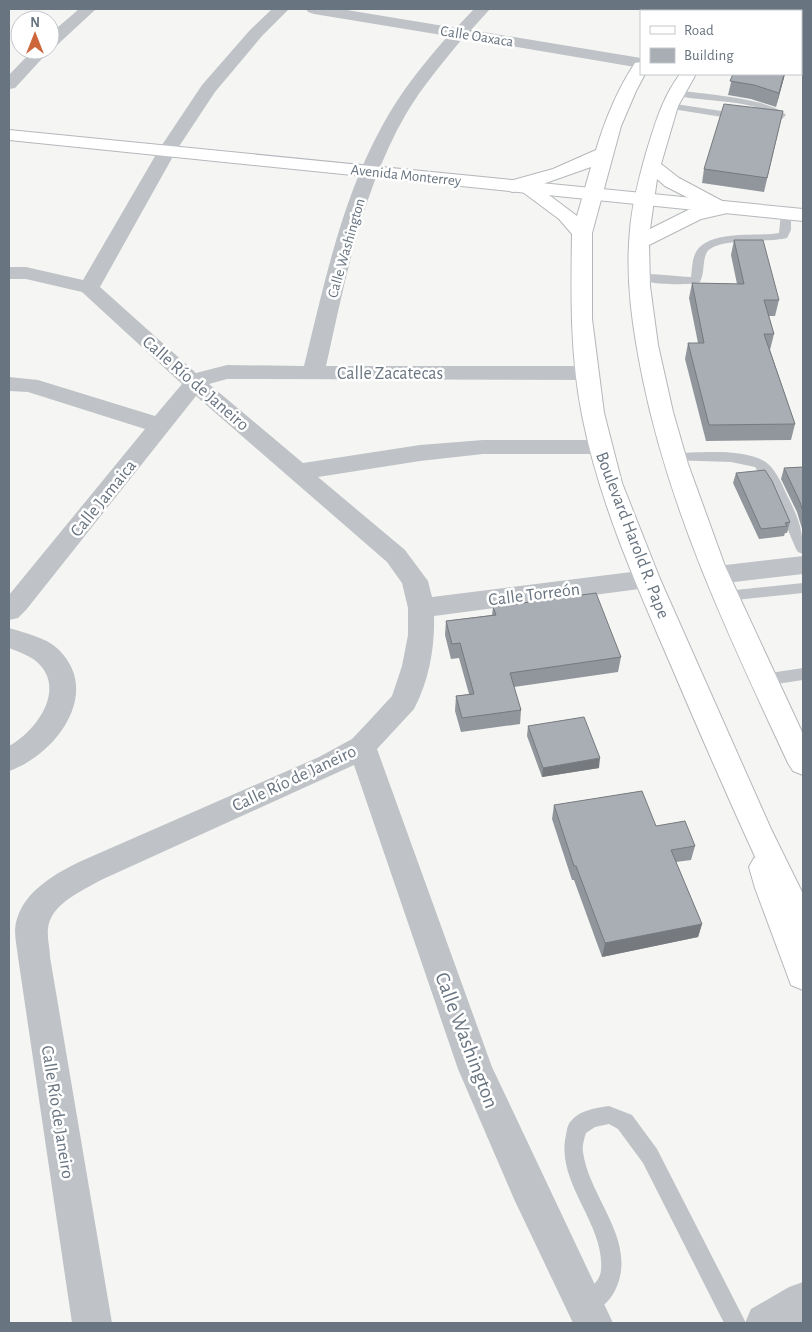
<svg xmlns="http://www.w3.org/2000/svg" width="812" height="1332" viewBox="0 0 812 1332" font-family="'Alegreya Sans',sans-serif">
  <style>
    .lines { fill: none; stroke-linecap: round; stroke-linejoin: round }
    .secondary-casing { stroke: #b4b8bc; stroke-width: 2 }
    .highway-casing { stroke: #b4b7ba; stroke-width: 2 }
    .lane { fill: #bfc2c6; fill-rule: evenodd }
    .street { fill: #bfc2c6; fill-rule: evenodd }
    .secondary { fill: #fff; fill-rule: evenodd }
    .highway { fill: #fff; fill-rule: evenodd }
    .wall { fill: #90969b }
    .shaded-wall { fill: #767a7e }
    .building { fill: #a8aeb4; stroke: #767a7e }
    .labels { text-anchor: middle; stroke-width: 5; stroke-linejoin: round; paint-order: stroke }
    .far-street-label { font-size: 15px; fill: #687480; stroke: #fff }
    .street-label { font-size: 18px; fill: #687480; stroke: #fff }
    .near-street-label { font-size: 21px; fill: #687480; stroke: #fff }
  </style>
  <rect width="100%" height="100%" fill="#f5f6f3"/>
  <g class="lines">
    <g class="secondary-casing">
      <g id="secondary">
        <path d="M9 130 803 209V221L9 140Z"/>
        <path d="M765 854 776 858 781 867 803 932V990L791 985 755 888 749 867 754 858Z"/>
      </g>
    </g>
    <g class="highway-casing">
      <g id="highway">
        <path d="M679 9H695L693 11H677Z"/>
        <path d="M729 9H746L744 11H727Z"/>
        <path d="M641 62V74H645L636 91 621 126 592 233V319L604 413 622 483 660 579 771 829 803 894V940L792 936C749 846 709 755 670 663 635 582 599 501 582 415 570 355 571 294 572 234L559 219 520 190 513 192 506 190 504 186 506 182 553 169 596 150C605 120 617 90 635 63ZM591 167 577 216 537 186Z"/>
        <path d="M680 74H696L678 106 661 164 679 178 724 202 736 203 739 207 736 211 701 219 649 245 650 286 658 345 673 412 688 464 725 566 803 734V775L793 771 788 763C730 639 671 515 643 380 633 331 625 280 630 230 632 204 639 178 646 153 655 124 662 98 680 74ZM657 179 665 186 704 206 688 210 650 229Z"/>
      </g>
    </g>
    <g class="lane">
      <path d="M676 90C701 94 770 98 786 115L782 119 768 122 763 119 774 115C750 99 701 102 673 95V91Z"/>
      <path d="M669 103 741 114 746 117 741 120 666 108 664 106Z"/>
      <path d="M786 210 791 213V230L787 238C769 243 717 237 707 252 702 261 705 273 700 282 687 286 642 285 633 276 639 271 679 277 691 277 692 270 692 261 695 254 706 229 757 237 779 233L781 213Z"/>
      <path d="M673 453C698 453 742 448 764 461 776 468 783 487 789 499 799 520 803 530 803 554L798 552 796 549 771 490 755 467 731 462 668 460 667 457 668 454Z"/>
      <path d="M803 583V593L726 601 721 600 719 596 721 592 726 591Z"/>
      <path d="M803 668V680L763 686 758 684 755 680 758 676 763 674Z"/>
      <path d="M609 1106 632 1115 657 1149 746 1323H724L643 1163 618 1129 609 1124 595 1127 586 1133C584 1139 582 1146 583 1152 589 1197 636 1239 617 1286 612 1300 599 1311 585 1317L577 1314 574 1306C580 1292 600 1286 601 1270 605 1223 555 1183 566 1135 567 1131 567 1125 571 1121 580 1110 595 1108 609 1106Z"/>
    </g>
    <g class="street">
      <path d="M79 9H96L56 46 50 48V34Z"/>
      <path d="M272 9H289L262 36 215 92 176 151 100 287 196 373 227 365 304 366C324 285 341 201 381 128 399 94 423 64 448 36L314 14 308 12 306 9H341L456 28 474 9H490L471 30 641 58V68L463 38C443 62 422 87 406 114 362 190 345 281 326 366H587L595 368 598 373 595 378 587 380 227 379 209 384 303 463 420 445 483 440H599L607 442 611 447 607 452 599 454H483L420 461 318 477 405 550 428 581 432 597 647 570 656 573 660 579 656 585 647 588 434 616C435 647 429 681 414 709L377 749 492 1067 613 1323H573L514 1199 458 1069 354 765 101 880C82 891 50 904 48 929 47 939 50 948 50 957L112 1323H72L18 957C17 948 15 939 15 930 18 895 51 876 79 862L319 757 352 739 369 721 392 696 402 666 408 635V608L402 583 387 562 196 396 26 610 18 618 9 620V595L145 429 28 392 9 391V377L38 380 155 416 182 384 82 292 26 279H9V267H26L83 280 158 151 202 85 250 30Z"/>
      <path d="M33 50H50L15 88 9 89V75Z"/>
      <path d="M803 556V574L717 584 708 581 704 575 708 569 717 566Z"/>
      <path d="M9 628C25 633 45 637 58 649 103 692 56 755 9 771V746C35 732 65 692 40 665 32 656 19 652 9 648Z"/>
      <path d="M803 1282V1323H745L751 1309 789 1287Z"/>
    </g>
    <use href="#secondary" class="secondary"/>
    <use href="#highway" class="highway"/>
  </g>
  <g class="wall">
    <path d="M733 74H785L776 107 751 99 728 95Z"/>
    <path d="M783 111 764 192 702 183 704 169Z"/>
    <path d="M734 240 779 300 775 316H769L774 334 770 350 795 424 791 440 706 441 685 359 688 343H698L689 298 692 283 737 284 731 255Z"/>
    <path d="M803 467V532L797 512 781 479 784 468Z"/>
    <path d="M736 473 790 522 787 533H785L784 536 759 539 733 483Z"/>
    <path d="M493 607 621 657 618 672 514 687 521 710 520 724 461 732 455 711 456 696 469 694 459 658 451 659 445 635 446 621 492 615Z"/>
    <path d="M528 726 599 768 542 777 527 736Z"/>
    <path d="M554 805 656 826 695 846 691 860 676 862 702 924 698 937 602 957 574 880H572L552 819Z"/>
  </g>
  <g class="shaded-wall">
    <path d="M784 74H785L776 107 779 93Z"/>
    <path d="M600 758 599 768 542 777 543 768Z"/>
    <path d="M702 924 698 937 602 957 605 943Z"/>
  </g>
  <g class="building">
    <path d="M733 74H784L779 93 754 85 730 81Z"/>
    <path d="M724 104 783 111 767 178 704 169Z"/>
    <path d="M734 240H763L779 300H764L774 334H764L795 424 709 425 688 343H704L692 283 744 284Z"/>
    <path d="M803 467V512L800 502 784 468Z"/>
    <path d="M765 470 772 481 790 522 785 523 787 526 761 529 736 473Z"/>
    <path d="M596 593 621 657 510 673 521 710 462 718 456 696 474 694 460 643 452 644 446 621 496 615 493 607Z"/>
    <path d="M584 717 600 758 543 768 528 726Z"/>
    <path d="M642 791 656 826 685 821 695 846 671 850 702 924 605 943 576 866H574L554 805Z"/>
  </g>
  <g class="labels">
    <g class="far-street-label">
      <text transform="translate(477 36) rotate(9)" y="5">Calle Oaxaca</text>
      <text transform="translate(406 175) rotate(6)" y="5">Avenida Monterrey</text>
      <text transform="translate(346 248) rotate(-74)" y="5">Calle Washington</text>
    </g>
    <g class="street-label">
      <text x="390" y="379">Calle Zacatecas</text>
      <text transform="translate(196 383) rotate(41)" y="6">Calle Río de Janeiro</text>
      <text transform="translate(103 498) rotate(-51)" y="6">Calle Jamaica</text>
      <text transform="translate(633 535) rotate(69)" y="6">Boulevard Harold R. Pape</text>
      <text transform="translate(534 594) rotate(-7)" y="6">Calle Torreón</text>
      <text transform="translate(294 778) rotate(-25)" y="6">Calle Río de Janeiro</text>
      <text transform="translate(58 1112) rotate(81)" y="6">Calle Río de Janeiro</text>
    </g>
    <g class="near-street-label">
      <text transform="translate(467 1040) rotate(69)" y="7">Calle Washington</text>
    </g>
  </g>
  <rect width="812" height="1332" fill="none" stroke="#687480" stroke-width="20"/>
  <rect x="640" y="10" width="162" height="65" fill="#ffffff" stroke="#c3c7cc"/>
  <rect x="650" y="26" width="25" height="8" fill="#ffffff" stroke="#c3c7cc"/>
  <text x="684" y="35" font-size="15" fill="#687480">Road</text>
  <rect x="650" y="48" width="25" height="15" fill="#a8aeb4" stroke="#c3c7cc"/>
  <text x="684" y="60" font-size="15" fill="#687480">Building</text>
  <g transform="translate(35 35)"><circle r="24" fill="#ffffff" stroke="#c3c7cc"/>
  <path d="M0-4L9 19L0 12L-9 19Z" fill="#cd663b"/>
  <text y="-8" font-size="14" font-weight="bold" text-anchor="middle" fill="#687480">N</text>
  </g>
</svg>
